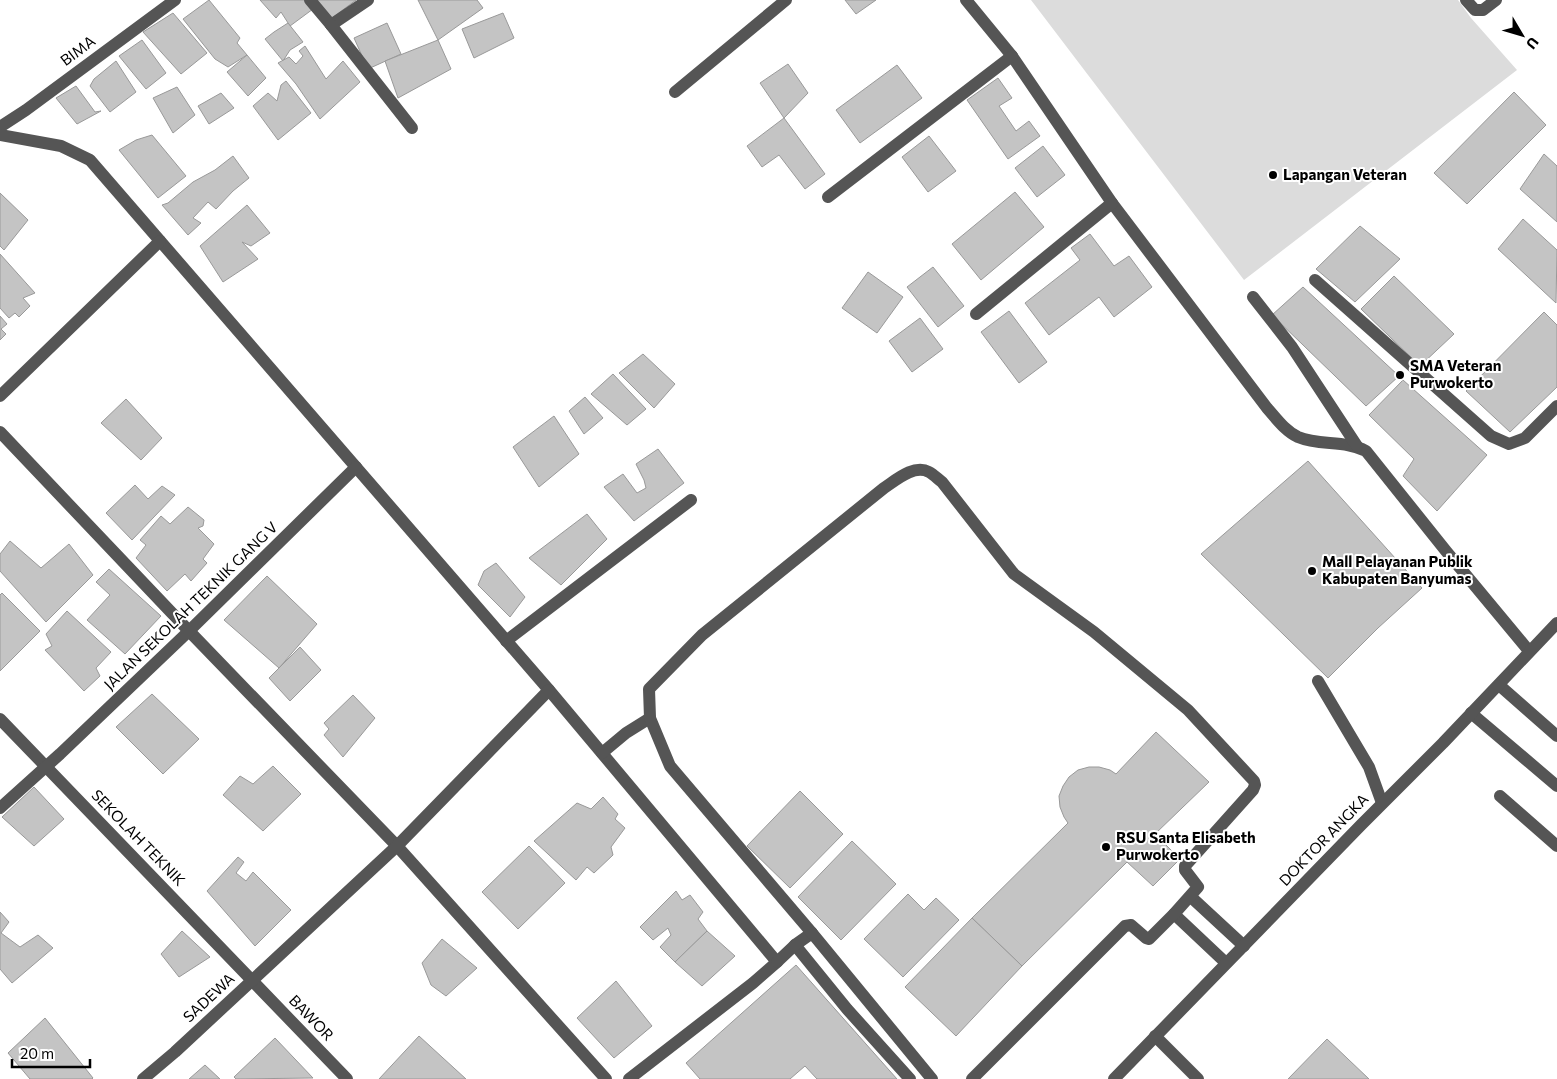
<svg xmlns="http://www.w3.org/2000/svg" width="1557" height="1079" viewBox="0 0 1557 1079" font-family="Commissioner,sans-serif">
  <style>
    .green { fill: #dcdcdc }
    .building { fill: #c4c4c4; stroke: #999 }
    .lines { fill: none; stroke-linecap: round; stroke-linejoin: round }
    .minor { stroke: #555; stroke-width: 12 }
    .poi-dot { fill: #000; stroke: #fff; stroke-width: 2 }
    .labels { text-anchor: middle; stroke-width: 4; stroke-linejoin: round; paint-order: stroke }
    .street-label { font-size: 15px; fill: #000; stroke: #fff }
    .poi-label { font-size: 15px; font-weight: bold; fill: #000; stroke: #fff; text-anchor: start }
  </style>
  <rect width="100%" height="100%" fill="#fff"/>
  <path class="green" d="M1031 0H1458L1471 18 1517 70 1244 280Z"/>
  <g class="building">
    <path d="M209 0 240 38 237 43 247 55 228 67 215 59 183 19Z"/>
    <path d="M260 0H306L313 9 290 26 281 12 276 18Z"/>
    <path d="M315 0H356L332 18Z"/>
    <path d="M418 0H477L483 8 438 40Z"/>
    <path d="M845 0H876L856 14Z"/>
    <path d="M173 13 207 53 181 74 143 32Z"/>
    <path d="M503 13 514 38 474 58 462 29Z"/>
    <path d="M288 23 303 42 290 50 283 61 265 39 274 32Z"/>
    <path d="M387 23 401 54 368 69 354 38Z"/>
    <path d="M142 40 166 73 146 89 119 56Z"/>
    <path d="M438 40 451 69 398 98 385 61Z"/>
    <path d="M305 46 326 79 343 61 360 82 320 119 296 84 278 63 289 57 296 64 303 56 299 51Z"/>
    <path d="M247 55 266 78 248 96 227 72Z"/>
    <path d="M116 61 136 92 110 112 90 86 94 79Z"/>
    <path d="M788 64 808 93 784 118 760 83Z"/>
    <path d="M897 65 922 98 860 143 836 110Z"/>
    <path d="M998 78 1012 98 999 106 1016 131 1029 121 1040 136 1008 159 967 100Z"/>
    <path d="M286 81 311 113 278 140 253 106 268 93 277 101 281 85Z"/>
    <path d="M76 86 95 112 101 111 77 124 56 98Z"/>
    <path d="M177 87 195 115 173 133 153 98Z"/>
    <path d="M1514 92 1546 125 1467 204 1434 173Z"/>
    <path d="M221 93 234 108 209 124 198 106Z"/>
    <path d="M784 118 825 174 805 189 779 155 762 167 747 146Z"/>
    <path d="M152 135 186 176 158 198 119 150 136 140Z"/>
    <path d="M929 136 956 171 928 192 902 157Z"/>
    <path d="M1043 146 1065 175 1037 197 1015 168Z"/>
    <path d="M1544 154 1557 166V222L1520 189Z"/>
    <path d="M233 156 249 178 233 191 216 209 208 202 193 218 201 223 188 235 162 205 168 203 193 182 215 170Z"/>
    <path d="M1015 192 1044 227 981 280 952 244Z"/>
    <path d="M0 193 28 220 4 250 0 246Z"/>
    <path d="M247 205 270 233 251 246 242 242 258 259 223 282 200 246Z"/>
    <path d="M1523 219 1557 250 1556 303 1498 249Z"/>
    <path d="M1360 226 1400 259 1355 302 1316 269Z"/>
    <path d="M1090 234 1114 266 1129 256 1152 287 1114 317 1099 297 1049 335 1025 303 1080 260 1071 248Z"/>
    <path d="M0 254 35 293 23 298 30 306 19 317 15 313 9 318 0 308Z"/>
    <path d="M933 267 964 306 938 327 907 287Z"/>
    <path d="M868 272 903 297 877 333 842 308Z"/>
    <path d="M1394 276 1454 334 1420 366 1361 309Z"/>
    <path d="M1303 287 1399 376 1366 406 1272 315Z"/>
    <path d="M1009 311 1047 362 1019 383 981 332Z"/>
    <path d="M1544 312 1557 325V387L1510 432 1466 391Z"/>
    <path d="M0 316 7 324 1 329 6 334 0 340Z"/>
    <path d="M920 318 943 349 912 372 889 341Z"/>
    <path d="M643 354 675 384 654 408 619 373Z"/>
    <path d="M613 374 646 409 627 425 591 394Z"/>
    <path d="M1403 380 1487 455 1437 511 1403 476 1414 459 1369 415Z"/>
    <path d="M585 397 603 418 584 434 569 411Z"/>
    <path d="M126 399 162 438 141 460 101 423Z"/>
    <path d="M554 416 579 454 539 487 513 447Z"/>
    <path d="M658 449 684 483 634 521 604 487 623 474 637 493 646 488 644 480 636 464Z"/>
    <path d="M1308 461 1422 588 1378 628 1328 678 1201 554Z"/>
    <path d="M135 485 148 499 162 486 175 495 132 540 106 513Z"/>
    <path d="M188 507 204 520 203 526 198 528 214 544 203 559 207 563 191 581 185 574 167 591 136 558 146 545 140 540 161 516 170 524Z"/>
    <path d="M587 514 607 539 561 585 529 558Z"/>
    <path d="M10 541 41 568 69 544 93 575 46 622 0 571V554Z"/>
    <path d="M496 563 525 597 510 617 478 585 484 571Z"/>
    <path d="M109 569 161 616 125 654 87 620 110 595 96 582Z"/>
    <path d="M267 576 317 624 279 668 224 620Z"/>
    <path d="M2 593 40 631 0 671V595Z"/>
    <path d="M67 611 111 652 96 668 100 676 84 691 45 650 52 646 46 634Z"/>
    <path d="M300 647 321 670 290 701 269 678Z"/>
    <path d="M152 694 199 739 163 774 116 727Z"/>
    <path d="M353 695 375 718 343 757 324 735 329 729 324 723Z"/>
    <path d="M1156 732 1209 782 1155 834 1180 859 1153 886 1127 862 1022 966 972 918 1068 823 1064 817 1060 807 1059 796 1063 786 1069 777 1078 770 1089 767H1099L1110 770 1116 774Z"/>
    <path d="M273 766 301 794 263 831 223 795 240 776 253 784Z"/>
    <path d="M34 787 64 819 34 846 2 817Z"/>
    <path d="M800 791 843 834 790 888 747 846Z"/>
    <path d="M603 797 618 814 615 819 625 828 611 847 613 855 594 873 587 867 576 880 534 841 577 803 591 809Z"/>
    <path d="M852 841 896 884 841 940 798 897Z"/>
    <path d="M529 846 565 883 518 929 482 892Z"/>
    <path d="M238 857 244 862 236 873 246 881 253 872 291 910 255 946 207 891Z"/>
    <path d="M676 891 682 900 690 895 703 912 698 919 707 931 675 962 660 947 671 935 668 928 653 940 640 927Z"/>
    <path d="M908 894 924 910 936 898 959 920 903 977 864 939Z"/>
    <path d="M0 912 9 922 1 933 20 947 38 935 53 948 12 983 0 969Z"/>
    <path d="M972 918 1022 966 956 1036 905 987Z"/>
    <path d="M182 931 210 957 179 977 161 954Z"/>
    <path d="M707 931 735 956 702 986 675 962Z"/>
    <path d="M442 939 477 968 446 996 431 985 422 963Z"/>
    <path d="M796 965 897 1079H817L805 1066 790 1079H700L686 1063Z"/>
    <path d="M616 981 652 1026 614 1058 577 1018Z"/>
    <path d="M45 1018 93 1078 92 1079H30L8 1053Z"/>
    <path d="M419 1036 466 1079H379Z"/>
    <path d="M275 1038 313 1078 236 1079 234 1077Z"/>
    <path d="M1327 1039 1369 1079H1288Z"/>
    <path d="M205 1065 220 1079H189Z"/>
  </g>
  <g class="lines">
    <g class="minor">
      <path d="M310 0 331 25 368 0"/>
      <path d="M966 0 1012 56 1112 203 1267 408C1276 418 1285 431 1298 437 1319 446 1345 440 1366 451L1446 551 1529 651"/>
      <path d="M1466 0 1475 10H1483L1496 0"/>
      <path d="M331 25 412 128"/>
      <path d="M675 92 786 0"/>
      <path d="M0 127 26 110 175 0"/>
      <path d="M0 135 61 146 90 160 549 690 777 962 753 983 629 1079"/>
      <path d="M828 197 1012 56"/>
      <path d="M1315 280 1491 436 1509 444 1525 438 1557 406"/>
      <path d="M1253 297 1292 347 1357 446"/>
      <path d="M976 314 1112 203"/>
      <path d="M0 396 160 241"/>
      <path d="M0 432 189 631 397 846 606 1079"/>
      <path d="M506 641 691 500"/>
      <path d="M1318 681 1369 767 1382 803"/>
      <path d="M1499 685 1557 736"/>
      <path d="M1471 713 1557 786"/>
      <path d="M0 719 347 1079"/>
      <path d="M602 753 626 733 650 718"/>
      <path d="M1500 796 1557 846"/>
      <path d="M0 808 60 754 189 631 356 467"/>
      <path d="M1191 897 1244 946"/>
      <path d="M1174 914 1226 963"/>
      <path d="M795 945 847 1009 910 1079"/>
      <path d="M777 962 795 945 812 933"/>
      <path d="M1155 1036 1198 1079"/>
      <path d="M143 1079 175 1052 397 846 549 690"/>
      <path d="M932 1079 812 933 670 766 650 718 649 689 702 635 884 488C896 480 914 464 929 472 933 474 938 479 942 482L1014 574 1094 632 1188 710 1254 781 1255 785 1253 790 1185 866V870L1198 887 1174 914 1149 939 1146 938 1131 925 1125 926 972 1079"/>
      <path d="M1114 1079 1361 825 1443 743 1557 623"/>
    </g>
  </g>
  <g class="poi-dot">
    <circle cx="1273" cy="175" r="5"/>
    <circle cx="1400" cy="375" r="5"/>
    <circle cx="1312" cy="571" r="5"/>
    <circle cx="1106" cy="847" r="5"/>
  </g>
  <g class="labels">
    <g class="street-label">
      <text transform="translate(78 51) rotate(-37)" y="5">BIMA</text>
      <text transform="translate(191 606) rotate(-44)" y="5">JALAN SEKOLAH TEKNIK GANG V</text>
      <text transform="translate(138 838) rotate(46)" y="5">SEKOLAH TEKNIK</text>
      <text transform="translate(1324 840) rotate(-46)" y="5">DOKTOR ANGKA</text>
      <text transform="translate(209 998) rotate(-43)" y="5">SADEWA</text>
      <text transform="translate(311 1018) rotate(46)" y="5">BAWOR</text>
    </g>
    <g class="poi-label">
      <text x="1283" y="180">Lapangan Veteran</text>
      <text x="1410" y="371">SMA Veteran<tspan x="1410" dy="17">Purwokerto</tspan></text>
      <text x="1322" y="567">Mall Pelayanan Publik<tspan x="1322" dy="17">Kabupaten Banyumas</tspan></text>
      <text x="1116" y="843">RSU Santa Elisabeth<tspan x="1116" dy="17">Purwokerto</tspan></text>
    </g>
  </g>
  <g transform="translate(1522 35) rotate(128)" stroke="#ffffff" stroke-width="4" paint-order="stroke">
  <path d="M0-4L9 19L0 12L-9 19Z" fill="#000000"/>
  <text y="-8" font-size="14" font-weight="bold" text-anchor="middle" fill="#000000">U</text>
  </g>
  <path d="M12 1059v8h78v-8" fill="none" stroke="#000000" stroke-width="2.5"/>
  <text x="20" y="1059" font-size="15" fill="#000000" stroke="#ffffff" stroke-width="4" paint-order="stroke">20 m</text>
</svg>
